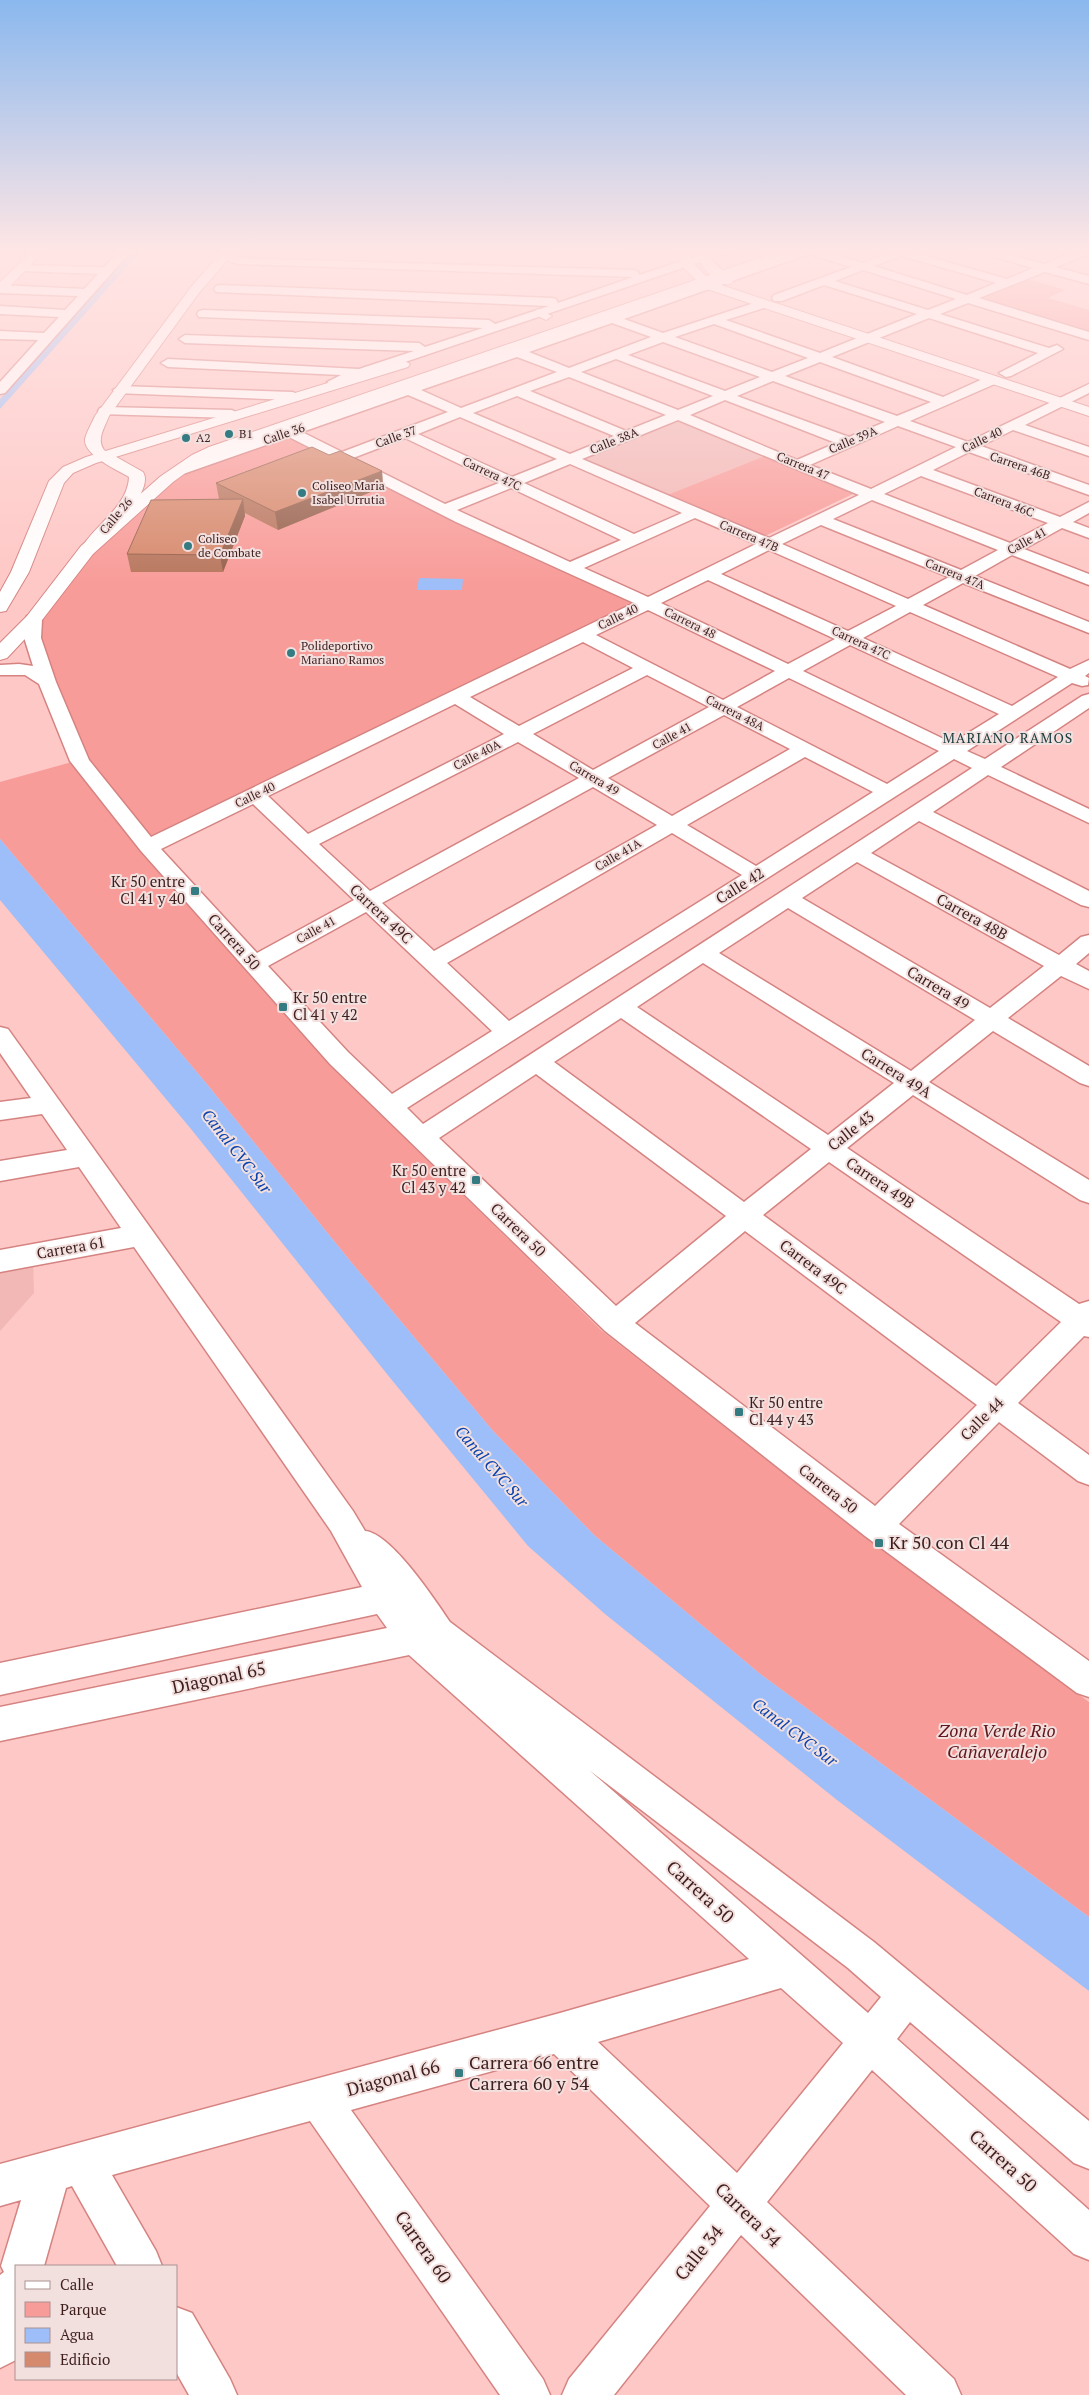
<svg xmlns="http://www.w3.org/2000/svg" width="1089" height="2395" viewBox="0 0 1089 2395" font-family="'PT Serif',serif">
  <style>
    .built { fill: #f1b8b6 }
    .green { fill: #f89c99 }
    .water { fill: #9dbef8 }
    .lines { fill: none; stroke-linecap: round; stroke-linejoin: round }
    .minor-casing { stroke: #d58381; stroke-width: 3 }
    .major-casing { stroke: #d58381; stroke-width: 2 }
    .highway-casing { stroke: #d58381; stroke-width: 2 }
    .minor { fill: #fff; fill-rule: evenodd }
    .major { fill: #fff; fill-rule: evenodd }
    .highway { fill: #fff; fill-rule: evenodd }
    .wall { fill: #b8775e }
    .shaded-wall { fill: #96614c }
    .building { fill: #d68a6d; stroke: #96614c }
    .poi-dot { fill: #347c82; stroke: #f2e0df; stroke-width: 2 }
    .labels { text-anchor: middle; stroke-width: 4; stroke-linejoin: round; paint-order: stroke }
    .far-poi-label { font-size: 12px; fill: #3e1e1d; stroke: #f2e0df; text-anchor: start }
    .far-street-label { font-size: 12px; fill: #3e1e1d; stroke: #f2e0df }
    .far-neighbourhood-label { font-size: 14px; letter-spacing: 1px; fill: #173a3c; stroke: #f2e0df }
    .poi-label { font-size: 15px; fill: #3e1e1d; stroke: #f2e0df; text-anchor: end }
    .street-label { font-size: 15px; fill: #3e1e1d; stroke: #f2e0df }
    .water-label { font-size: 16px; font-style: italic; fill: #0b43af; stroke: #f2e0df }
    .near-poi-label { font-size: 18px; fill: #3e1e1d; stroke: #f2e0df; text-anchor: start }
    .near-street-label { font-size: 18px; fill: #3e1e1d; stroke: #f2e0df }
    .near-park-label { font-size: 18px; font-style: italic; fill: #62161b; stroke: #f2e0df }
  </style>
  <rect width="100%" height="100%" fill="#fec8c6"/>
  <g class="built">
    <path d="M678 419 767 455 665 496 583 460Z"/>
    <path d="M33 1255 34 1293 0 1331V1261Z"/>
  </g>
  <g class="green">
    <path d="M1028 279 1065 290 1048 298 1089 310V330L1085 332 979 300Z"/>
    <path d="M291 432 648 603 148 847 339 1058 371 1105 602 1331 864 1536 1089 1702V1917L759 1673 594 1535 493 1431 351 1262 206 1083 0 839V782L79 760 31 631 79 562 167 479Z"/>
    <path d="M767 455 857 492 763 537 665 496Z"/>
  </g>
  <g class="water">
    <path d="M135 249H143L0 409V399Z"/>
    <path d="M419 578 463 579 462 590H417Z"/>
    <path d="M0 839 206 1083 351 1262 493 1431 594 1535 759 1673 1089 1917V1991L837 1800 605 1614 528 1546 391 1379 191 1129 0 900Z"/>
  </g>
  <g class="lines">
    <g class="minor-casing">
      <g id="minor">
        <path d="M0 249H43L45 251 39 254 0 252Z"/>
        <path d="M121 249H133L5 393 0 394V382L38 340 0 339V331L44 333 59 317 0 314V306L65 310 78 296 0 293V285L84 289 98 274 22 271 16 268 22 265 104 267Z"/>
        <path d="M548 249H622L619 253 615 254 554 252Z"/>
        <path d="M718 249H735L733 251 334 386 327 382 341 375 168 367 161 363 168 359 359 369 414 351 185 343 179 339 185 335 419 343 425 347 483 328 199 317 197 314 199 311 203 310 489 320 495 324 549 306 216 292 214 289 216 286 220 285 552 298 556 299 558 303 633 277 238 264C230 262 226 261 221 254L227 251 239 258 634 270 638 272 639 275Z"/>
        <path d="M800 249H818L862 263 898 249H915L912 252 1007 279 1033 268 973 251 971 249H990L1044 264 1081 249H1089V254L1056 267 1089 276V284L1045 272 979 298 1089 332V340L968 303 940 314 1049 348 1057 345 1063 349 1011 376 1006 377 999 373 1038 353 929 318 832 357 943 397 987 377H997L999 380 997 383 910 421 968 442 1089 384V393L1025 425 1089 447V456L1013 430 981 446 1089 485V495L969 452 933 470 1060 517 1089 502V513L1073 522 1089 528V538L1062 528 1024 549 1089 574V585L1012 555 975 576 1089 622V633L963 583 923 605 1070 669 1089 660V673L1085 676 1089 678 1088 685 1082 686 1072 683 967 751 985 759 1082 696 1089 694V708L1001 767 1089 809V823L988 775 933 812 1089 891V907L1081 905 919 821 871 853 1059 955 1081 937 1089 935V953L1076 964 1089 971V989L1061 976 1008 1018 1089 1066V1086L1080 1083 993 1031 929 1082 1089 1180V1203L1080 1200 913 1095 847 1148 1079 1304 1089 1301V1337L1084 1336 1018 1403 1089 1455V1485L1078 1481 999 1422 899 1524 1089 1661V1697L1077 1693 865 1536 605 1331 330 1064 141 851 70 761 39 684 25 675H0V665L19 664 33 666 22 631 27 616H39L42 620 41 638 56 682 89 760 151 837 634 603 456 522 289 437 186 473 181 474 174 470 176 467ZM809 254 851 267 774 295 772 298 774 301H782L824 285 917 314 820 353 726 320 767 307 769 304 763 300 663 333 624 319ZM902 256 996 283 967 295 874 266ZM863 270 956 299 928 310 835 281ZM612 323 651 337 569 368 529 352ZM714 324 808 358 772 372 675 337ZM663 342 760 377 725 391 628 355ZM517 357 557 372 461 408 421 390ZM616 359 713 396 678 410 581 372ZM820 362 931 402 897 416 785 376ZM569 377 666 415 626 431 530 391ZM773 381 885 422 849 437 737 396ZM408 395 448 412 342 452 302 432ZM517 396 614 436 570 454 473 413ZM725 400 836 443 797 460 690 415ZM460 417 557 459 512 477 418 434ZM678 420 859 495 769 538 582 459ZM898 426 956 447 871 489 810 465ZM405 438 499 483 445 504 353 458ZM570 464 682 513 634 534 524 483ZM921 476 1048 523 1010 543 884 494ZM511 488 621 540 570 562 457 510ZM872 500 998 550 961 570 833 519ZM695 518 756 544 648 597 584 568ZM821 525 949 577 908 599 782 544ZM769 550 896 606 848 631 721 574ZM708 580 835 639 788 664 661 603ZM648 610 775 671 723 700 596 635ZM910 612 1058 677 1012 706 863 638ZM583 642 633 668 519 726 470 697ZM850 645 999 714 952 743 803 671ZM647 675 709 707 593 770 533 734ZM789 678 939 751 887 784 737 707ZM455 704 504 734 308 834 268 796ZM724 715 790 749 672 816 608 778ZM518 742 579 778 370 891 319 844ZM805 757 873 792 756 866 687 825ZM954 759 972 768 423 1124 407 1108ZM593 787 657 825 434 951 382 903ZM253 804 354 900 257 953 161 849ZM672 833 742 875 509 1021 447 963ZM857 862 1044 966 990 1008 802 898ZM788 908 975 1020 911 1071 719 953ZM366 912 492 1031 392 1094 348 1052 268 966ZM703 963 894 1083 828 1135 637 1007ZM621 1018 811 1149 744 1202 554 1062ZM536 1074 726 1216 616 1306 439 1138ZM829 1162 1061 1322 996 1386 763 1215ZM745 1231 977 1405 875 1506 635 1323Z"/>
        <path d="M120 386 293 392 300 396 293 400 115 393 113 390Z"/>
        <path d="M105 407 232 410 239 414 232 418 100 414 98 411 100 408Z"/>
        <path d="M0 1027 8 1029 353 1511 365 1531C391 1533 435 1600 450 1622L874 1942 1089 2121V2169L1074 2163 910 2022 897 2039 1089 2210V2260L1074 2254 872 2070 767 2202 954 2379 961 2395H906L741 2235 614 2395H562L569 2379 710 2206 554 2054 351 2110 543 2379 550 2395H500L310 2121 112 2175 156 2251 162 2266H117L72 2186 66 2188 44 2266H16V2360L0 2368V2275L4 2272 1 2266 21 2200 0 2206V2164L560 2013 749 1959 409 1655 0 1741V1707L387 1628 377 1614 0 1695V1663L362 1587 331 1531 134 1247 0 1272V1250L121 1228 79 1167 0 1181V1161L67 1150 42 1114 0 1120V1102L31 1098 0 1053ZM589 1770 848 1968 881 1997 868 2013ZM781 1988 843 2043 737 2173 598 2042Z"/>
        <path d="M176 2307 192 2313 230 2379 237 2395H189L176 2372Z"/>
      </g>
    </g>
    <g class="major-casing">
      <g id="major">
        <path d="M34 249H47L4 292 0 293V282Z"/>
        <path d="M224 249H237L199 293 109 416C105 427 96 439 104 450L143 472C155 490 110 534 98 548H86L84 544C98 523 128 505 129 477 117 470 83 455 85 439 87 431 92 423 95 416L191 287Z"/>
        <path d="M676 249H688L692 262 712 282 1089 407V416L704 288 682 266Z"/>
        <path d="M697 249H709V257C717 266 726 273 733 281L731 284C717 287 704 268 697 258Z"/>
      </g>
    </g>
    <g class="highway-casing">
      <g id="highway">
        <path d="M785 249H803L801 252 219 453 202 461 173 482 93 554 39 624 7 658 0 660V643L27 616 81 546 161 476 192 455 209 447Z"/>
        <path d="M538 309 552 316 546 320 532 313Z"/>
        <path d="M403 360 410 364 408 367 96 463 73 473 64 483 29 572 6 611 0 612V592L11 572 49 481 63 467 86 457Z"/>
      </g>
    </g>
    <use href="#minor" class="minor"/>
    <use href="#major" class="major"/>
    <use href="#highway" class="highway"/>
  </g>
  <path class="wall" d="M329 455 382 471 383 487 278 530 245 513V516L223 572H131L127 554 219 499 216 483Z"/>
  <g class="shaded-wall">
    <path d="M382 471 383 487 278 530 275 512Z"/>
    <path d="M243 499 245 516 223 572 220 555Z"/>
  </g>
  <g class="building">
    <path d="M312 447 329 455 340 451 382 471 275 512 216 483Z"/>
    <path d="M243 499 220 555 127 554 151 500Z"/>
  </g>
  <linearGradient id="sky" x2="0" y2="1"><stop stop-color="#8ab8ee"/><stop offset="0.43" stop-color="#ffe6e5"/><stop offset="1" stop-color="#ffe6e5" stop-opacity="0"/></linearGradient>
  <rect width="1089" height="584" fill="url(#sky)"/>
  <g class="poi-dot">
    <circle cx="229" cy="434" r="5"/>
    <circle cx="186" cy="438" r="5"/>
    <circle cx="302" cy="493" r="5"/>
    <circle cx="188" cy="546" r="5"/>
    <circle cx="291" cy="653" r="5"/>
    <rect x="190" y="886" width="10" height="10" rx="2.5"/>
    <rect x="278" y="1002" width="10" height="10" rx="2.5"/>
    <rect x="471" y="1175" width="10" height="10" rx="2.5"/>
    <rect x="734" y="1407" width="10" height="10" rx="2.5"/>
    <rect x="874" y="1538" width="10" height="10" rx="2.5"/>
    <rect x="454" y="2068" width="10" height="10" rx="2.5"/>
  </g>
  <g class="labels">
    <g class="far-poi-label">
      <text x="239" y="438">B1</text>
      <text x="196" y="442">A2</text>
      <text x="312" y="490">Coliseo Maria<tspan x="312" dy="14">Isabel Urrutia</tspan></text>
      <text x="198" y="543">Coliseo<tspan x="198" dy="14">de Combate</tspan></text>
      <text x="301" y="650">Polideportivo<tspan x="301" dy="14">Mariano Ramos</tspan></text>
    </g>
    <g class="far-street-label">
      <text transform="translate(284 434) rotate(-19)" y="4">Calle 36</text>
      <text transform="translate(396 437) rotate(-20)" y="4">Calle 37</text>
      <text transform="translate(853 440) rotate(-23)" y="4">Calle 39A</text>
      <text transform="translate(982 440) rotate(-26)" y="4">Calle 40</text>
      <text transform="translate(614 441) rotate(-22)" y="4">Calle 38A</text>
      <text transform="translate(803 466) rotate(22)" y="4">Carrera 47</text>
      <text transform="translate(1020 466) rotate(19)" y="4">Carrera 46B</text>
      <text transform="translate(492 474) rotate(25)" y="4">Carrera 47C</text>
      <text transform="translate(1004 502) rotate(21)" y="4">Carrera 46C</text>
      <text transform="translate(116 516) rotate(-50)" y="4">Calle 26</text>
      <text transform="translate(749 536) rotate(23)" y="4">Carrera 47B</text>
      <text transform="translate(1027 541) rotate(-29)" y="4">Calle 41</text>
      <text transform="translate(955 574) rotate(22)" y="4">Carrera 47A</text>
      <text transform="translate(618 617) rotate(-26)" y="4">Calle 40</text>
      <text transform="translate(690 623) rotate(26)" y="4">Carrera 48</text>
      <text transform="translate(861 643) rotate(25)" y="4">Carrera 47C</text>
      <text transform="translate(735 713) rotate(27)" y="4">Carrera 48A</text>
      <text transform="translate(672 736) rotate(-29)" y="4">Calle 41</text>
      <text transform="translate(477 755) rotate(-27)" y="4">Calle 40A</text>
      <text transform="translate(594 778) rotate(31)" y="4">Carrera 49</text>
      <text transform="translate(255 795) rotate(-26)" y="4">Calle 40</text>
      <text transform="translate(618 855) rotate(-30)" y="4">Calle 41A</text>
      <text transform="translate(316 930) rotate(-29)" y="4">Calle 41</text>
    </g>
    <g class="far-neighbourhood-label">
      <text x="1008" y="743">MARIANO RAMOS</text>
    </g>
    <g class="poi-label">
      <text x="185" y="887">Kr 50 entre<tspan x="185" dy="17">Cl 41 y 40</tspan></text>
      <text x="293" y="1003" text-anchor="start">Kr 50 entre<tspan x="293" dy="17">Cl 41 y 42</tspan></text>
      <text x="466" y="1176">Kr 50 entre<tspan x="466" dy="17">Cl 43 y 42</tspan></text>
      <text x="749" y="1408" text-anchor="start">Kr 50 entre<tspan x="749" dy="17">Cl 44 y 43</tspan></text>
    </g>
    <g class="street-label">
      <text transform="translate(740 886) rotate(-32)" y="5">Calle 42</text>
      <text transform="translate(381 914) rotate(43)" y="5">Carrera 49C</text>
      <text transform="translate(972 917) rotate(29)" y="5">Carrera 48B</text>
      <text transform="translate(234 942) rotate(48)" y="5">Carrera 50</text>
      <text transform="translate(938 988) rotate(31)" y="5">Carrera 49</text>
      <text transform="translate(896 1073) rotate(32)" y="5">Carrera 49A</text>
      <text transform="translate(851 1131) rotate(-38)" y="5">Calle 43</text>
      <text transform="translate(880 1183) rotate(34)" y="5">Carrera 49B</text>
      <text transform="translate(518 1230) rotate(44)" y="5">Carrera 50</text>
      <text transform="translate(71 1248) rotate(-10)" y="5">Carrera 61</text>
      <text transform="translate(813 1267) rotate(37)" y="5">Carrera 49C</text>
      <text transform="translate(982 1419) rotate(-45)" y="5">Calle 44</text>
      <text transform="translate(828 1489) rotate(38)" y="5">Carrera 50</text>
    </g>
    <g class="water-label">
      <text transform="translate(237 1151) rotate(52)" y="6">Canal CVC Sur</text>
      <text transform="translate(492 1466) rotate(49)" y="6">Canal CVC Sur</text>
      <text transform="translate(795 1732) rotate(37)" y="6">Canal CVC Sur</text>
    </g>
    <g class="near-poi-label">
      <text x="889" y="1549">Kr 50 con Cl 44</text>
      <text x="469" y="2069">Carrera 66 entre<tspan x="469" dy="21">Carrera 60 y 54</tspan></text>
    </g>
    <g class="near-street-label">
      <text transform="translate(219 1678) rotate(-12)" y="6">Diagonal 65</text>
      <text transform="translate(700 1892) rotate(42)" y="6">Carrera 50</text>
      <text transform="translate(393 2078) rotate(-15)" y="6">Diagonal 66</text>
      <text transform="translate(1003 2161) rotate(42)" y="6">Carrera 50</text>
      <text transform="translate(748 2215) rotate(44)" y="6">Carrera 54</text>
      <text transform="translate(423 2247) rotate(55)" y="6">Carrera 60</text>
      <text transform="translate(699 2253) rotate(-51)" y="6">Calle 34</text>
    </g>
    <g class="near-park-label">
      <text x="997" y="1737">Zona Verde Rio<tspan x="997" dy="21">Cañaveralejo</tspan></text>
    </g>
  </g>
  <rect x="15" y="2265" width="162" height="115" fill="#f2e0df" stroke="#aa9291"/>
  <rect x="25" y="2281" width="25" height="8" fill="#ffffff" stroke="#aa9291"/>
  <text x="60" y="2290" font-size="15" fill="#3e1e1d">Calle</text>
  <rect x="25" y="2302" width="25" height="15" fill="#f89c99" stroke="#aa9291"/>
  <text x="60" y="2315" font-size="15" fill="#3e1e1d">Parque</text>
  <rect x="25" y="2328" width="25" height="15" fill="#9dbef8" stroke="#aa9291"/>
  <text x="60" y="2340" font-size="15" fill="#3e1e1d">Agua</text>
  <rect x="25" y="2352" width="25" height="15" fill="#d68a6d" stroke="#aa9291"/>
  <text x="60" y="2365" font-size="15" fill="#3e1e1d">Edificio</text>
</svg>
